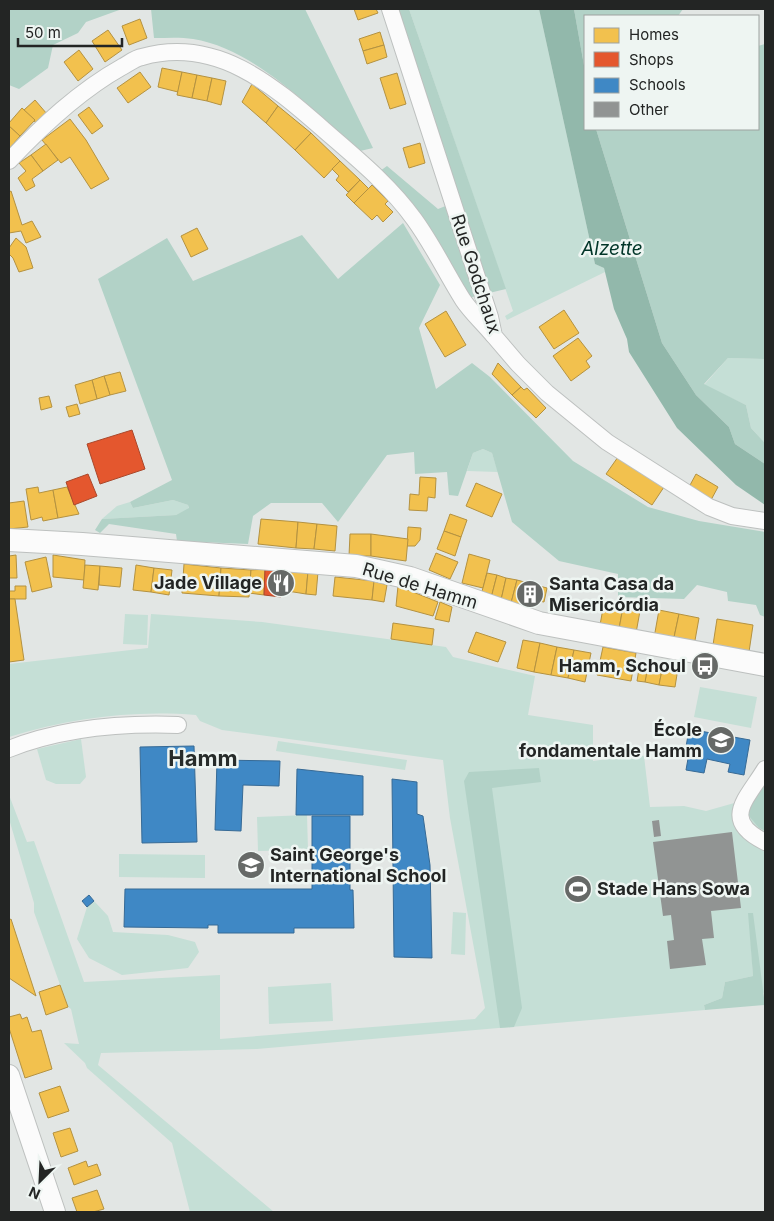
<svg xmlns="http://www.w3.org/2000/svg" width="774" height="1221" viewBox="0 0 774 1221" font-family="Inter,sans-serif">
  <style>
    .green { fill: #c5dfd6 }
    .forest { fill: #b2d2c7 }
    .water { fill: #92b8ab }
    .homes { fill: #f2c14e; stroke: #b49241 }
    .shops { fill: #e4572e; stroke: #aa482b }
    .schools { fill: #3f88c5; stroke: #376a95 }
    .building { fill: #919493 }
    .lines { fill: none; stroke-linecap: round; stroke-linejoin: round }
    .minor-casing { stroke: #bdc0bf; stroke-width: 18 }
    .tertiary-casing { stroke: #bdc0bf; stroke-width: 22 }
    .secondary-casing { stroke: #bdc0bf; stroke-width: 24 }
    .minor { stroke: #fbfbfb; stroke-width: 16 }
    .tertiary { stroke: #fbfbfb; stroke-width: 20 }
    .secondary { stroke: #fbfbfb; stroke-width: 22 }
    .labels { text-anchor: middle; stroke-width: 5; stroke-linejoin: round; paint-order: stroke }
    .street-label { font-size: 18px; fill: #232524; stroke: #eef5f2 }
    .poi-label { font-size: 18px; font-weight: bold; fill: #232524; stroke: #eef5f2; text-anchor: end }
    .water-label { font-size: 19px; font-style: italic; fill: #013528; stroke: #eef5f2 }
    .district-label { font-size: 22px; font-weight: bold; fill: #272c2a; stroke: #eef5f2 }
  </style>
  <rect width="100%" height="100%" fill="#e2e6e4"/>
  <g class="green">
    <path d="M409 9H539L595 264 604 268 605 272 507 320 505 316 513 311Z"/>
    <path d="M728 358 765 359V443L751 428 746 405 704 385Z"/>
    <path d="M483 449 492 453 498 472 467 471 473 453Z"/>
    <path d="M173 500 188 505 189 509 176 515 102 519 117 506 130 502 133 508Z"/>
    <path d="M125 614 148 615 147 645 123 644Z"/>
    <path d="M151 614 262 622 446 647 453 657 535 676 528 715 593 725V761L637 755 644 756 650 807 684 806 706 811 745 800 765 769V785L756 792 759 828 765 831V992L763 993 749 913 753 976 725 982 722 998 704 1005 705 1010 257 1049 101 1053 98 1065 274 1212H190L172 1143 87 1068 85 1063 64 1043 79 1044 71 1009 68 1007 34 912V903L9 819V795L27 842 34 841 84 982 220 975V1039L475 1019 485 1008 450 818 443 760 222 730 200 721 196 715C131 710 71 718 9 737V664L148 648Z"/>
    <path d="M700 687 757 697 751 728 694 717Z"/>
    <path d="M81 739 86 777 80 784H56L46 780 37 749Z"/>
    <path d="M278 741 407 760 405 770 276 751Z"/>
    <path d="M307 815 308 850 258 851 257 817Z"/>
    <path d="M119 854 205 855V878L119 877Z"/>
    <path d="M94 901 108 916 113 932 168 935 195 942 199 952 188 968 122 975 89 958 77 939 87 907Z"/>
    <path d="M453 912 466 913 465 955 451 954Z"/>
    <path d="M331 983 333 1021 269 1024 268 987Z"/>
  </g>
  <g class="forest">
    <path d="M9 9H122L86 22 78 33 53 45 48 68 19 89 9 85Z"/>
    <path d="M151 9H305L373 148 360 151C313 111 256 49 193 39 181 37 167 38 154 38Z"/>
    <path d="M390 9H409L506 289 468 298 380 171 387 166 438 209 453 203Z"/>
    <path d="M574 9H683L678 16H585V71Z"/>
    <path d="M765 44V359L728 358 704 384 746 405 751 428 765 443V464L735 444 729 427 696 395 662 343 596 129H758V46Z"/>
    <path d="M403 223 440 285 419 328 436 389 472 363 490 377 573 461 648 507 699 521 765 532V617L760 615 756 605 728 601 727 592 697 585 684 599 618 597V574L559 561 512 522 492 453 483 449 473 453 458 496 449 495 447 472 415 474 414 452 387 455 338 522 322 503H271L253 516 248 544 177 541 176 534 109 524 100 533 95 530 102 519 176 515 189 508 188 505 173 500 133 508 130 502 172 480 98 279 167 238 193 281 302 235 338 279Z"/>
    <path d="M539 768 541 782 492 788 522 1008 514 1027 500 1028 464 781 469 772Z"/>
    <path d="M765 785V831L759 828 749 816C749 803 754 793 765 785Z"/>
    <path d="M748 913H753L765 1005 705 1010 704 1005 722 998 725 982 753 976Z"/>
  </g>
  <path class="water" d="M539 9H574L585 71V129H596L662 343 696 395 729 427 735 444 765 464V505L736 485 677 428 629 352 627 339 614 309 604 268 595 264Z"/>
  <g class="homes">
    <path d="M354 9H376L378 13 358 20Z"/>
    <path d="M140 19 147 38 129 45 122 26Z"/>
    <path d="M108 30 122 50 105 62 92 41Z"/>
    <path d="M380 32 384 45 363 51 359 39Z"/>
    <path d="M384 45 387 57 367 64 363 51Z"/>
    <path d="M79 50 93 69 78 81 64 62Z"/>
    <path d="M162 68 182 72 178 92 158 87Z"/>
    <path d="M140 72 151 87 128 103 117 88Z"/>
    <path d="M182 72 197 75 192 98 177 95Z"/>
    <path d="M397 73 406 104 390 109 380 78Z"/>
    <path d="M197 75 212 78 207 101 192 98Z"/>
    <path d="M212 78 226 81 221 105 207 101Z"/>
    <path d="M252 84 278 106 266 123 242 102Z"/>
    <path d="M35 100 47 114 37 124 24 110Z"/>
    <path d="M278 106 311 133 295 150 266 123Z"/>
    <path d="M89 107 103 126 92 134 78 115Z"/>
    <path d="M22 108 35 120 20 136 9 126V123Z"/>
    <path d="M70 119 86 140 109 179 91 189 70 157 61 163 42 140Z"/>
    <path d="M9 126 20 136 9 149Z"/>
    <path d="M311 133 340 161 324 178 295 150Z"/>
    <path d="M420 143 425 163 409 168 403 148Z"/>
    <path d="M46 144 58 160 43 171 31 155Z"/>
    <path d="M31 155 43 171 32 179 35 186 26 191 18 178 26 171 19 163Z"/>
    <path d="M340 161 360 180 348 192 336 180 339 176 332 169Z"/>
    <path d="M360 180 369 189 354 203 346 195Z"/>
    <path d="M372 185 388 201 385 204 393 212 383 222 377 215 372 220 354 203Z"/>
    <path d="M11 191 22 225 32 221 41 237 26 243 21 231 9 233V192Z"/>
    <path d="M197 228 208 249 191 257 181 236Z"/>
    <path d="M16 238 26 247 33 268 19 272 13 258 9 254V248Z"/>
    <path d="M564 310 579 333 554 349 539 327Z"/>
    <path d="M446 311 466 345 445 357 425 324Z"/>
    <path d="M578 338 592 356 586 361 590 367 571 381 553 356Z"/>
    <path d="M498 363 521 387 512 395 492 374Z"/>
    <path d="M120 372 126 391 110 395 104 376Z"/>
    <path d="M104 376 110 395 97 399 92 380Z"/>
    <path d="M92 380 97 399 80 404 75 385Z"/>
    <path d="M521 387 524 390 527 388 546 408 536 418 512 395Z"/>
    <path d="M49 396 52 407 41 410 39 398Z"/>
    <path d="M77 404 80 414 69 417 66 407Z"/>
    <path d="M618 457 664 487 652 505 606 474Z"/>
    <path d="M696 474 718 487 711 500 689 487Z"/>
    <path d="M420 477 436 478 435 498 428 497 427 511 409 510 410 494 419 495Z"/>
    <path d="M476 483 502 494 492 517 466 506Z"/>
    <path d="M38 487 39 493 53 490 58 518 43 521 42 517 31 520 26 489Z"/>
    <path d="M67 487 79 514 58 518 53 490Z"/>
    <path d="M24 501 28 527 9 529V503Z"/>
    <path d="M450 514 467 520 461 537 444 531Z"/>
    <path d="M261 519 298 522 296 548 258 544Z"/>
    <path d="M298 522 317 524 314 549 296 548Z"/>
    <path d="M317 524 337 526 335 551 314 549Z"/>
    <path d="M408 527 421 528 420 540 415 546H407Z"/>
    <path d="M444 531 461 537 455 556 437 549Z"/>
    <path d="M350 534H371V556H349Z"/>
    <path d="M371 534 408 539 406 561 371 556Z"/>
    <path d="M436 553 458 562 450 579 429 570Z"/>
    <path d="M469 554 490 560 483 588 462 583Z"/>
    <path d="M16 555 17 578H9V556Z"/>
    <path d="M53 555 85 560 84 580 53 577Z"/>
    <path d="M46 557 52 587 32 592 25 562Z"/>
    <path d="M184 564 221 568 219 596 182 593Z"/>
    <path d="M85 565 100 566 98 590 83 588Z"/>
    <path d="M136 565 154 568 151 592 133 590Z"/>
    <path d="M100 566 122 568 120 587 99 585Z"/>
    <path d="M154 568 172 570 169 595 151 592Z"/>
    <path d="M221 568 251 570 249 597 219 596Z"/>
    <path d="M265 569 264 595 249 593 251 570Z"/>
    <path d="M283 569 308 571 306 594 281 590Z"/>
    <path d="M308 571 318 572 316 595 306 594Z"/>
    <path d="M487 573 497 575 491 598 481 595Z"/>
    <path d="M497 575 506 578 501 600 491 598Z"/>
    <path d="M335 577 374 581 372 600 333 596Z"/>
    <path d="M506 578 517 580 511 603 501 600Z"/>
    <path d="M517 580 547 588 544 602 533 600 531 608 511 603Z"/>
    <path d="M374 581 387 585 384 602 372 600Z"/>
    <path d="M15 586H26V599H9V591H15Z"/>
    <path d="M398 586 438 602 433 616 396 606Z"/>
    <path d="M9 599H15L24 660 9 662Z"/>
    <path d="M440 602 452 607 449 622 435 619Z"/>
    <path d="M604 603 623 607 619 629 600 625Z"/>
    <path d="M623 607 640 611 636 633 619 629Z"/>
    <path d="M659 610 679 614 673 642 654 638Z"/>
    <path d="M679 614 699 618 694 646 673 642Z"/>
    <path d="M717 619 753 625 749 652 713 645Z"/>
    <path d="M393 623 434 629 432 645 391 639Z"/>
    <path d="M476 632 506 642 498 662 468 652Z"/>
    <path d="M523 640 540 643 534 672 517 668Z"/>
    <path d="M540 643 557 647 551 675 534 672Z"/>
    <path d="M557 647 574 650 568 678 551 675Z"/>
    <path d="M603 647 636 653 631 681 597 675Z"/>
    <path d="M574 650 591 653 585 682 568 678Z"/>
    <path d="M648 663 663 665 659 685 645 682Z"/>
    <path d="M663 665 678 668 675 687 659 685Z"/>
    <path d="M639 669 647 671 645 682 637 681Z"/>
    <path d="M11 919 36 996 9 978V920Z"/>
    <path d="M60 985 68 1007 46 1015 39 992Z"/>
    <path d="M20 1014 22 1019 27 1017 32 1032 41 1030 52 1069 25 1078 9 1028V1017Z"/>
    <path d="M60 1086 69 1111 48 1118 39 1093Z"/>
    <path d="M70 1128 78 1151 61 1157 53 1133Z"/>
    <path d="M86 1161 88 1167 97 1164 101 1175 74 1185 68 1168Z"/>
    <path d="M97 1190 104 1209 93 1212H77L72 1198Z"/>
  </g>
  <g class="shops">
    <path d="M132 430 145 469 100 484 87 444Z"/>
    <path d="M88 474 97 496 74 505 66 482Z"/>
    <path d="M265 569H283L281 597 264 595Z"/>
  </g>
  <g class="schools">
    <path d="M689 729 750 740 744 775 728 772 730 764 707 759 704 773 686 770 689 753H685Z"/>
    <path d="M194 746 197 842 142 843 140 747Z"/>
    <path d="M217 760 280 761 279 786 243 785 241 831 215 830Z"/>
    <path d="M297 769 363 776V815H296Z"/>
    <path d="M392 779 417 782V814L423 816 430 865 432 958 394 957Z"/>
    <path d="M312 816H350V890H353L354 928H294V933H218V925H208V928L124 927 125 889H312Z"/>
    <path d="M89 895 94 901 87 907 82 901Z"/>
  </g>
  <g class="building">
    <path d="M659 820 661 836 654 837 652 821Z"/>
    <path d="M732 832 741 908 711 911 714 938 702 939 706 965 670 969 667 941 674 940 671 915 663 916 653 842Z"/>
  </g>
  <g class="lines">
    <g class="minor-casing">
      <g id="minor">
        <path d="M390 9 490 317 494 336 518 364 547 393 607 442 709 507 732 516 765 521"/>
        <path d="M9 161C42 126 79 91 122 67 128 64 135 58 142 57 220 35 278 90 331 136 361 162 391 187 414 219 433 245 446 273 463 300 471 312 483 323 493 335"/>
        <path d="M9 749C62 728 121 723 178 725"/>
        <path d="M765 769C747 799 720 820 765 842"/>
      </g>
    </g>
    <g class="tertiary-casing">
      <path id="tertiary" d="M9 1075 55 1212"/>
    </g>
    <g class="secondary-casing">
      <path id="secondary" d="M9 540 82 544 356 566 410 578 539 623 765 665"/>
    </g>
    <use href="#minor" class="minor"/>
    <use href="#tertiary" class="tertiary"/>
    <use href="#secondary" class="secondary"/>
  </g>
  <defs>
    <g id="restaurant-disc" transform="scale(1.4375)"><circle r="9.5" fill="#666967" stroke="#eef5f2"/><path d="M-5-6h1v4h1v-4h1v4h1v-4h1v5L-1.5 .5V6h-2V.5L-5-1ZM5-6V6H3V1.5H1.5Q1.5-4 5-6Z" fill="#fff"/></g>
    <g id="building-disc" transform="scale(1.4375)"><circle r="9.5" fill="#666967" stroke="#eef5f2"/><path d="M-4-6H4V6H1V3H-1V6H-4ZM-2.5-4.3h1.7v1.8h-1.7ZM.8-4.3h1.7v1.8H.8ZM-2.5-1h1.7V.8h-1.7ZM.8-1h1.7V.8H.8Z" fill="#fff"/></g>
    <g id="bus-disc" transform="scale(1.4375)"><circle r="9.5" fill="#666967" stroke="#eef5f2"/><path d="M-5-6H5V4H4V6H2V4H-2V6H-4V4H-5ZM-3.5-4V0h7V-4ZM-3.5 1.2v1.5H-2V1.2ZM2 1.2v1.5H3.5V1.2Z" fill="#fff"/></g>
    <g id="school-disc" transform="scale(1.4375)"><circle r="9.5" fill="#666967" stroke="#eef5f2"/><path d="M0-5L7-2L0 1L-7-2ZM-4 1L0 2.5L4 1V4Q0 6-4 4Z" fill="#fff"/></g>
    <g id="stadium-disc" transform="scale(1.4375)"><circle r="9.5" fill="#666967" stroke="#eef5f2"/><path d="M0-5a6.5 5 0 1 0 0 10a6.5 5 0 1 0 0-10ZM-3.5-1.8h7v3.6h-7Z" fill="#fff"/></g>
  </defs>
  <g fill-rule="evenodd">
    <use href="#restaurant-disc" x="281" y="583"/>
    <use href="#building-disc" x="530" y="594"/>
    <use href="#bus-disc" x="705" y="666"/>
    <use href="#school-disc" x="721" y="740"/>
    <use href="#school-disc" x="251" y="865"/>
    <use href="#stadium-disc" x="578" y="889"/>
  </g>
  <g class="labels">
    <g class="street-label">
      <text transform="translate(476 274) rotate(72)" y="6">Rue Godchaux</text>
      <text transform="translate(420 586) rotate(17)" y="6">Rue de Hamm</text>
    </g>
    <g class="poi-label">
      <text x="262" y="589">Jade Village</text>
      <text x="549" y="590" text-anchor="start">Santa Casa da<tspan x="549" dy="21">Misericórdia</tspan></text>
      <text x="686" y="672">Hamm, Schoul</text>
      <text x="702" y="736">École<tspan x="702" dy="21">fondamentale Hamm</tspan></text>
      <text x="270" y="861" text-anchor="start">Saint George's<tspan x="270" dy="21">International School</tspan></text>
      <text x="597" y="895" text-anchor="start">Stade Hans Sowa</text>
    </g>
    <g class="water-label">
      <text x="612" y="255">Alzette</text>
    </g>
    <g class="district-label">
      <text x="203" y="766">Hamm</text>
    </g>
  </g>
  <rect width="774" height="1221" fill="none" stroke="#232524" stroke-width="20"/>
  <rect x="584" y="15" width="175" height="115" fill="#eef5f2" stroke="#9da2a0"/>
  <rect x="594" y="28" width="25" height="15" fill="#f2c14e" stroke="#9da2a0"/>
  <text x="629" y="40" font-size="15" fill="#232524">Homes</text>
  <rect x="594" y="52" width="25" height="15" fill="#e4572e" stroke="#9da2a0"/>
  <text x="629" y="65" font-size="15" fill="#232524">Shops</text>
  <rect x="594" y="78" width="25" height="15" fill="#3f88c5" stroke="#9da2a0"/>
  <text x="629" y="90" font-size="15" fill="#232524">Schools</text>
  <rect x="594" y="102" width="25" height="15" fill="#919493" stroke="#9da2a0"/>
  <text x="629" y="115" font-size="15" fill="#232524">Other</text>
  <g transform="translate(40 1181) rotate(204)" stroke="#eef5f2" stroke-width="4" paint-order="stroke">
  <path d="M0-4L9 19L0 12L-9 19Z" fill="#232524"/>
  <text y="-8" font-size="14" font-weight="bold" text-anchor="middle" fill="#232524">N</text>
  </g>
  <path d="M18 38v8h104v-8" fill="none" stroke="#232524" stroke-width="2.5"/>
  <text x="25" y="38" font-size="15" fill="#232524" stroke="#eef5f2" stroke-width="4" paint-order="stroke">50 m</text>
</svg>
